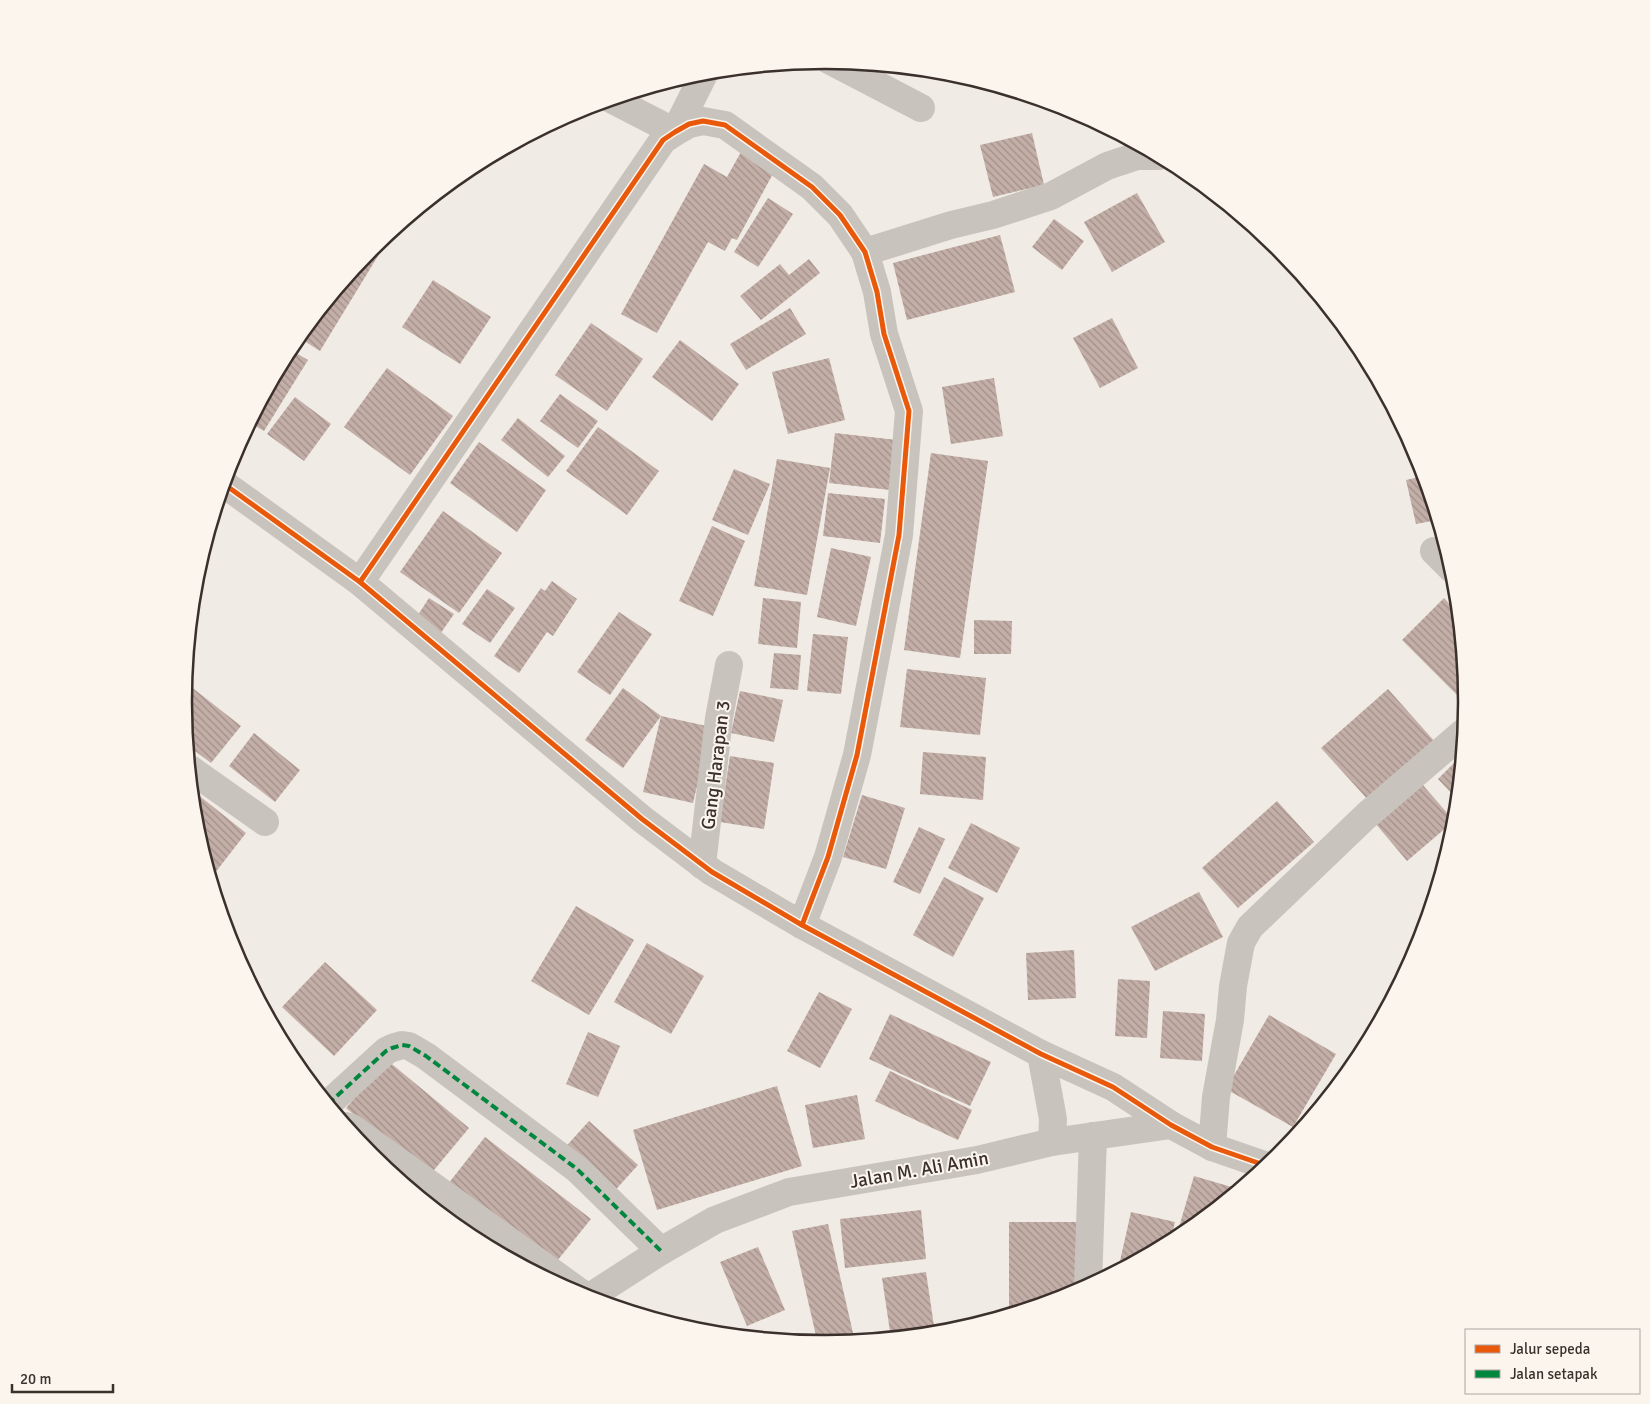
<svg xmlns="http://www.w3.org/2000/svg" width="1650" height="1404" viewBox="0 0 1650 1404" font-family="Signika,sans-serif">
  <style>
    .building { fill: url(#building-back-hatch) }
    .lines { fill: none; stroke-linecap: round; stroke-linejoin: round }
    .minor { stroke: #c9c3be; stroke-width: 28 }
    .quiet { stroke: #00873e; stroke-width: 4; stroke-dasharray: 8 4; stroke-linecap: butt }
    .cycleway-casing { stroke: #fbf5ee; stroke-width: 8 }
    .cycleway { stroke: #e8590c; stroke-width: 5 }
    .labels { text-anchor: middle; stroke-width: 4; stroke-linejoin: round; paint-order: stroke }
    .street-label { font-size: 19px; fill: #3b302b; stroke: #fbf5ee }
    .rim { fill: none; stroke: #3b302b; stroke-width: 2.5 }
  </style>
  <defs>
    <pattern id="building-back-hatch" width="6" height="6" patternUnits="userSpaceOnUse" patternTransform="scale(1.25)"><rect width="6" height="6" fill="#c3afa7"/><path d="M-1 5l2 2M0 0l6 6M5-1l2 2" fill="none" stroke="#a08f88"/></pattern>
  </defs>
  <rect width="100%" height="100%" fill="#f0ebe5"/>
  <g class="building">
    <path d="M1032 133 1044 185 993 197 980 145Z"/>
    <path d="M741 152 775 170 737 240 732 238 725 251 708 242 657 333 621 314 704 164 727 177Z"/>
    <path d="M1137 193 1165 242 1112 272 1084 222Z"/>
    <path d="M768 198 793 214 758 267 734 252Z"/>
    <path d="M1054 219 1084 241 1062 270 1032 247Z"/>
    <path d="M395 228 320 351 298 337 371 248Z"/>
    <path d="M1000 235 1015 292 907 320 893 263Z"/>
    <path d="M809 259 820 273 761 320 740 296 780 264 789 275Z"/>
    <path d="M433 280 491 317 460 364 402 327Z"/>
    <path d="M790 308 806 334 746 370 730 344Z"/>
    <path d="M1112 318 1138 368 1100 388 1073 338Z"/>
    <path d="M591 323 643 359 607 411 555 375Z"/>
    <path d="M680 340 739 384 712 421 652 377Z"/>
    <path d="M289 349 308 360 264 431 250 423Z"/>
    <path d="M829 358 845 420 788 434 772 372Z"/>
    <path d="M387 368 453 416 410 475 344 427Z"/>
    <path d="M994 378 1003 436 951 444 942 387Z"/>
    <path d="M560 394 598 421 578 448 540 421Z"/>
    <path d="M295 397 331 424 304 461 267 434Z"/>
    <path d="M518 418 565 456 548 477 501 440Z"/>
    <path d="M598 427 659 471 627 515 566 471Z"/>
    <path d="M835 433 897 440 890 490 829 483Z"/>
    <path d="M479 442 546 490 517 532 450 483Z"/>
    <path d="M931 453 988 461 960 658 904 650Z"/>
    <path d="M777 459 830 468 807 595 754 586Z"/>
    <path d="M734 469 770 484 748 535 712 520Z"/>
    <path d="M1424 476 1437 520 1416 524 1406 480Z"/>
    <path d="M828 493 885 499 880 543 823 536Z"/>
    <path d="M443 511 502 553 459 613 400 572Z"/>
    <path d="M712 526 745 541 713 616 679 601Z"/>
    <path d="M831 548 871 557 856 626 817 617Z"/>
    <path d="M552 581 577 599 553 636 547 632 519 673 494 656 541 588 545 591Z"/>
    <path d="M487 589 515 608 490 643 462 624Z"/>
    <path d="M429 598 454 614 438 637 414 621Z"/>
    <path d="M763 598 801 602 797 648 758 644Z"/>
    <path d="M1444 598 1458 613 1466 694 1461 699 1402 640Z"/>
    <path d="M619 612 652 634 610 695 577 672Z"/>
    <path d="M974 620 1012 621 1011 654H974Z"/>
    <path d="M813 634 848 637 841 694 807 691Z"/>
    <path d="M774 653 801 655 798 690 770 688Z"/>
    <path d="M907 669 986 678 980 735 900 727Z"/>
    <path d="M185 682 241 726 211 763 187 745 183 702Z"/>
    <path d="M623 688 661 716 623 768 585 740Z"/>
    <path d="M1388 689 1436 743 1370 802 1321 748Z"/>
    <path d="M740 691 783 700 774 742 731 733Z"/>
    <path d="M661 716 711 727 693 803 643 792Z"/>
    <path d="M254 733 300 770 275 802 229 766Z"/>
    <path d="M923 752 986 757 983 800 920 794Z"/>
    <path d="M1462 755 1457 799 1438 779Z"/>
    <path d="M730 756 774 763 764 829 720 822Z"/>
    <path d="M1422 784 1454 821 1407 861 1375 823Z"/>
    <path d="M192 790 246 833 211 878 195 827Z"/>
    <path d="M862 795 905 808 886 869 843 857Z"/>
    <path d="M1277 801 1314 842 1238 908 1202 868Z"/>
    <path d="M971 823 1020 848 997 893 948 868Z"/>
    <path d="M919 827 945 839 920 894 893 882Z"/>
    <path d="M944 877 984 898 953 957 913 935Z"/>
    <path d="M1199 892 1223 937 1155 971 1131 927Z"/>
    <path d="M576 906 634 940 589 1015 531 981Z"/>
    <path d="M647 943 704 976 671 1034 614 1002Z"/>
    <path d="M1074 950 1076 998 1028 1000 1026 953Z"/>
    <path d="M325 962 377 1010 334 1056 282 1007Z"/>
    <path d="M1118 979 1150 981 1147 1038 1115 1036Z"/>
    <path d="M819 992 852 1009 820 1068 787 1051Z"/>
    <path d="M1163 1011 1205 1014 1202 1061 1160 1058Z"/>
    <path d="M890 1014 991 1062 970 1106 869 1059Z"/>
    <path d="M1269 1015 1336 1054 1293 1127 1226 1089Z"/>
    <path d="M588 1032 620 1046 598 1097 566 1084Z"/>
    <path d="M387 1060 469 1128 429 1176 346 1108Z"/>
    <path d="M890 1071 972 1110 958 1140 875 1101Z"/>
    <path d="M777 1086 802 1166 657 1210 633 1130Z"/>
    <path d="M857 1095 865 1139 813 1148 805 1105Z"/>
    <path d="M589 1121 638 1165 609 1197 560 1153Z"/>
    <path d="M485 1137 591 1219 553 1266 448 1184Z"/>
    <path d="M1194 1176 1235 1188 1234 1193 1182 1235 1177 1234Z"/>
    <path d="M921 1210 926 1259 845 1268 840 1219Z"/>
    <path d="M1131 1212 1175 1222 1170 1242 1118 1270Z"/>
    <path d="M1009 1222H1076V1292L1070 1295 1009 1314Z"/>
    <path d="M828 1224 853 1333 817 1340 792 1231Z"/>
    <path d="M758 1247 785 1310 747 1326 720 1262Z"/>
    <path d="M926 1272 935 1333 891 1338 882 1278Z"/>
  </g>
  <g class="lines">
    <g class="minor">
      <path d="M829 60 921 108"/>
      <path d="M611 99 675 132 705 72"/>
      <path d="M865 252 951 225 993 215 1051 196 1107 166 1137 156H1159"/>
      <path d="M224 484 360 582 642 819 712 872 802 925 1041 1054 1113 1087 1171 1125 1212 1147 1267 1166"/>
      <path d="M1434 551 1452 569"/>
      <path d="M360 582 663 140 675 132 689 124 703 121 725 125 812 187 840 215 865 252 877 292 884 334 909 411 899 535 857 755 828 857 802 925"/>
      <path d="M190 769 265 822"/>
      <path d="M702 865 719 718 729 665"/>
      <path d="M1041 1054 1053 1119 1052 1142"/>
      <path d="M328 1104 386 1051 392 1048 402 1045 409 1046 426 1056 577 1169 661 1251"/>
      <path d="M346 1126 352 1128 588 1298"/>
      <path d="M1212 1147 1216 1097 1230 1020 1233 986 1241 943 1250 927 1366 816 1464 732"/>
      <path d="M1088 1286 1093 1136"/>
      <path d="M588 1298 661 1251 715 1220 789 1192 977 1160 1052 1142 1171 1125"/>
    </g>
    <path class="quiet" d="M328 1104 386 1051 392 1048 402 1045 409 1046 426 1056 577 1169 661 1251"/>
    <g class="cycleway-casing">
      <g id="cycleway">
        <path d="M224 484 360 582 642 819 712 872 802 925 1041 1054 1113 1087 1171 1125 1212 1147 1267 1166"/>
        <path d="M360 582 663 140 675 132 689 124 703 121 725 125 812 187 840 215 865 252 877 292 884 334 909 411 899 535 857 755 828 857 802 925"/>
      </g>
    </g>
    <use href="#cycleway" class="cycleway"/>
  </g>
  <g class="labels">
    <g class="street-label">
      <text transform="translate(715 765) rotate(-83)" y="7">Gang Harapan 3</text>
      <text transform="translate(919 1169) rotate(-10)" y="7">Jalan M. Ali Amin</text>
    </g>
  </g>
  <path d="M0 0H1650V1404H0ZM192 702a633 633 0 1 1 1266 0a633 633 0 1 1-1266 0Z" fill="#fbf5ee" fill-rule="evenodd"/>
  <path class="rim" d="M192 702a633 633 0 1 1 1266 0a633 633 0 1 1-1266 0Z"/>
  <rect x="1465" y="1329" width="175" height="65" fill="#fbf5ee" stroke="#aea6a0"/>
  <rect x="1475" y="1345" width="25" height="8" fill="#e8590c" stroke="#aea6a0"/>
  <text x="1510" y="1354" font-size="15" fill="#3b302b">Jalur sepeda</text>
  <rect x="1475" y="1370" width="25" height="8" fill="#00873e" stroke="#aea6a0"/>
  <text x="1510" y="1379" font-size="15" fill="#3b302b">Jalan setapak</text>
  <path d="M12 1384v8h101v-8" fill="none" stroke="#3b302b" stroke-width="2.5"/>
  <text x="20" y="1384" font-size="15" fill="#3b302b" stroke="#fbf5ee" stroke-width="4" paint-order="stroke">20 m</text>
</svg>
